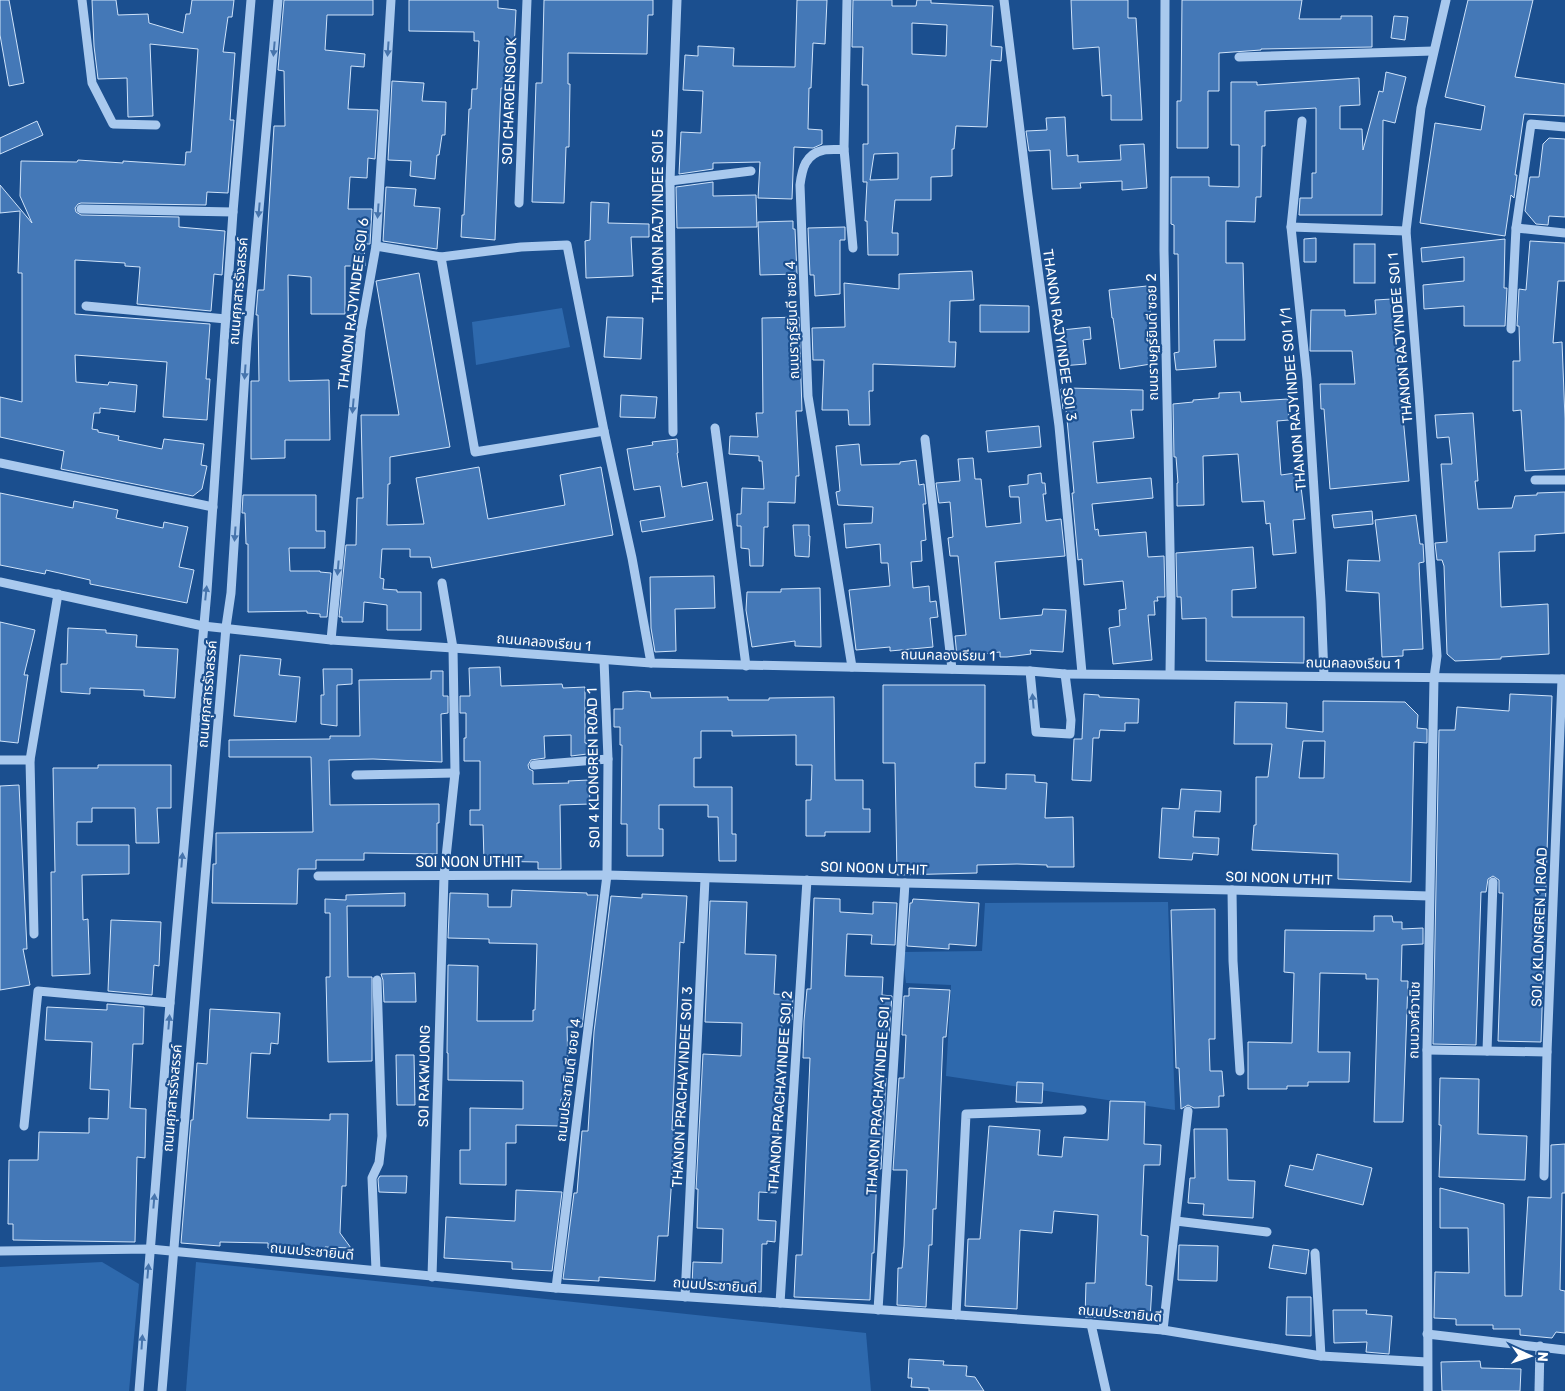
<svg xmlns="http://www.w3.org/2000/svg" width="1565" height="1391" viewBox="0 0 1565 1391" font-family="Rubik,'Noto Sans Thai',sans-serif">
  <style>
    .green { fill: #2e69ad }
    .building { fill: #4478b7; stroke: #cfe3fa; fill-rule: evenodd }
    .lines { fill: none; stroke-linecap: round; stroke-linejoin: round }
    .minor { stroke: #a9c9ee; stroke-width: 9 }
    .oneway { fill: #4674ac }
    .labels { text-anchor: middle; stroke-width: 4.5; stroke-linejoin: round; paint-order: stroke }
    .street-label { font-size: 14px; fill: #fff; stroke: #1b4f8f }
  </style>
  <rect width="100%" height="100%" fill="#1b4f8f"/>
  <g class="green">
    <path d="M562 308 570 347 476 365 472 322Z"/>
    <path d="M1168 902 1175 1110 946 1076 951 985 906 983 902 952 982 951 985 903Z"/>
    <path d="M102 1262 139 1284 129 1391H0V1267Z"/>
    <path d="M196 1262 866 1333 871 1391H186Z"/>
  </g>
  <g class="building">
    <path d="M0 0H9L24 83 9 86 0 35Z"/>
    <path d="M92 0H116L118 15 148 14 149 23 183 33 186 14H190L192 0H234L232 17H228L223 52 235 53 230 120H234L228 193 207 192 206 205 81 203 78 204 75 208 76 212 81 215 179 217V227L225 231 222 275 214 274 211 311 137 304 140 267 125 266V263L75 260V314L210 324 206 379H210L207 420 163 417 167 362 75 355 76 382 108 385 109 382 137 385 135 412 100 408V413H94L92 429 98 430V432L119 436 118 440 162 449 164 439 204 444 201 465 207 466 202 489 193 496 61 469 64 451 0 437V397L22 402V273H18L20 211 0 213V185L32 223 20 196 21 161 77 162 78 160 123 163V161L185 165 186 152H191L198 49 150 44 153 116 128 117 127 78 98 79 94 46Z"/>
    <path d="M284 0H373V15H327L325 50 365 54 364 67 351 66 348 109 378 110 375 159 368 158 367 178 350 177 348 209H372L370 244H364L365 266H345V314H311V277L288 275 289 381 329 380 330 440H285V458L251 459V381H259L258 315H256L258 290H264L274 126H285L284 71 278 70Z"/>
    <path d="M409 0H498V8L516 10 512 89 501 88 495 240 461 237 462 215H464L469 109H471L472 89H477L479 41H474V32L409 31Z"/>
    <path d="M544 0H653V15H648L647 54 568 53V84H570L569 147H566L564 203 532 202 536 83H542Z"/>
    <path d="M797 0H827L825 44 813 43 811 88H809L808 129 822 130V144L813 148 794 147 792 199 758 198 760 162 713 163V169L679 174 681 132 701 133 703 91 683 90 685 55 698 56V46L734 48 733 66 795 67Z"/>
    <path d="M853 0H892V6H916L917 0H931V3L993 6 991 46 1002 47 1001 61 991 60 987 127 956 126 954 149H952V176L931 177V200H895L892 233H898V255H868L867 221H865L867 182H863V144H868V85H862L863 47H852ZM912 23 947 25 946 56 912 54ZM898 153V179L870 180 874 154Z"/>
    <path d="M1071 0H1128V18H1136L1142 120H1111V95L1102 96 1099 47 1073 49Z"/>
    <path d="M1182 0H1302L1299 19H1341V16H1372V47L1261 49V50L1219 53V91H1208V148H1177V101H1181Z"/>
    <path d="M1468 0H1533L1515 77 1565 84V116L1524 114 1515 175H1517L1514 198 1511 195 1505 236 1420 223 1435 123 1481 130 1485 106 1445 97Z"/>
    <path d="M1394 16 1408 17 1405 40 1391 38Z"/>
    <path d="M1386 72 1406 77 1395 123 1383 120 1382 215H1299L1300 198H1312V173H1316V108L1265 111V146H1262L1261 197H1256L1255 222 1226 221V263H1243L1245 340H1214L1216 367 1176 370 1174 353 1179 352 1178 254H1174V225L1171 224V177H1209V186L1239 187V145H1231V82H1257V85L1359 78 1360 105 1340 106V129H1362L1363 150 1379 91 1383 92Z"/>
    <path d="M392 81 424 83 422 101 446 102 445 135H442L439 155H437L435 179 410 176 411 161 388 160Z"/>
    <path d="M1065 117 1067 156 1078 155V162L1121 160 1120 145 1144 144 1147 188 1122 190V181L1080 183 1081 188 1052 189 1050 150 1029 151 1026 131 1047 130 1046 118Z"/>
    <path d="M37 121 43 135 0 154V138Z"/>
    <path d="M1549 138 1565 139V217L1549 216 1548 225 1536 224 1525 211 1530 177H1539L1543 144Z"/>
    <path d="M713 182V196L756 195 757 227 677 228 676 187Z"/>
    <path d="M386 187 416 189 414 206 440 208 437 249 383 241Z"/>
    <path d="M591 202 609 203 608 223 649 224V237H631L633 276 586 278 585 241 590 240Z"/>
    <path d="M793 221V229H795L797 274 760 275 758 222Z"/>
    <path d="M845 227V240H840V294L815 296 814 275H810L808 228Z"/>
    <path d="M1316 238V262H1304V239Z"/>
    <path d="M1505 239 1504 288H1507L1505 326H1464V306L1424 309 1423 285 1464 281V257L1422 262 1421 248Z"/>
    <path d="M1530 241 1565 243V281H1558L1553 343 1562 342 1565 419V469L1525 471 1521 410 1513 411V361H1520L1519 326H1517L1519 289 1526 290Z"/>
    <rect x="1354" y="244" width="21" height="39"/>
    <path d="M972 271 974 300 950 301 949 342H956L955 367 873 364V391H869L870 425H849L848 410H822L824 360H813L812 328 845 327 844 283 899 289V274Z"/>
    <path d="M419 273 450 447 390 457V484H388L387 525 424 524 416 478 479 467 488 519 565 505 560 475 601 467 613 535 432 568 430 557H410V549H382L380 578 384 579 383 589 397 590V592H421V630H387V605L364 602 363 622H342V617H339L346 545H356L357 498H363L361 415H399L376 281Z"/>
    <path d="M1147 286 1157 363 1120 369 1113 318H1112L1109 290Z"/>
    <path d="M1392 299 1409 481 1330 489 1324 409H1321L1320 384H1355L1352 351H1310L1311 310H1345V316L1376 314 1375 300Z"/>
    <path d="M980 305 1029 306V332H980Z"/>
    <path d="M607 317 643 318 641 359 604 357Z"/>
    <path d="M799 317 802 411H796L799 476H796L795 503 768 502V527H764L763 566H750L749 549 741 548V526H737V514H741L742 488 764 489 762 461H759V456L729 454 730 436 758 437 756 413H763L762 318Z"/>
    <path d="M1090 327 1091 339 1083 340 1086 364 1061 366 1060 350H1064L1062 330Z"/>
    <path d="M1069 388 1143 390V410H1131L1134 438 1093 442 1097 483 1151 478 1153 498 1092 504 1095 530 1098 529 1099 536 1146 532 1148 557 1164 556 1165 597H1157L1158 601H1154L1155 615H1148L1152 660 1113 664 1109 628 1120 626 1119 610 1126 609 1123 581 1084 585 1082 559 1078 560 1072 493H1074L1066 409H1063L1061 389Z"/>
    <path d="M1240 392 1241 402 1288 399 1289 420 1277 421 1281 475 1302 472 1304 487H1301L1305 519 1293 520 1296 553 1273 555 1270 523 1266 524 1264 501 1242 502 1238 454 1203 456 1204 505 1177 506V483H1178L1176 457H1174L1173 404 1193 402V400L1219 398V393Z"/>
    <path d="M621 395 657 397 655 418 620 417Z"/>
    <path d="M1473 413 1478 481H1475L1478 509 1512 508 1515 496 1537 495V493L1565 492V533L1535 535V551L1499 552 1501 607 1548 604 1549 654 1501 657V659L1455 661 1447 654 1444 566 1442 560H1437L1435 543 1447 542 1441 464H1452L1449 437 1437 438 1435 415Z"/>
    <path d="M1039 426 1041 447 988 452 986 431Z"/>
    <path d="M677 439 678 453H677L682 487 707 482 713 520 642 532 640 521 665 517 660 486 634 490 627 449 653 445 652 442Z"/>
    <path d="M859 444 861 465 900 464V462L916 460 919 485 924 484 926 504H923L926 540 921 541 922 561 911 562 913 588 929 586 930 602 936 601 938 617 930 618 933 647 890 651V647L856 650 849 590 890 586 888 563H881L880 544 846 548 844 524 872 523 873 507 838 505 836 492 840 491 836 446Z"/>
    <path d="M973 458 975 479H981L986 527 1021 523 1019 497H1010L1009 486 1028 484V475L1041 473 1042 483H1045L1046 494H1043L1046 521 1061 519 1065 556 995 562 1000 619 1042 615 1043 609 1066 610 1063 652 1030 650 1031 654 1007 657H1000V652L957 657 955 636 966 635 958 556H950L948 538 953 537 950 502 939 503 936 483 960 481 958 459Z"/>
    <path d="M0 493 73 508 74 501 118 510 116 518 163 528 164 522 188 527 179 567 194 570 187 603 90 584V580L46 570 45 574 0 565Z"/>
    <path d="M243 495H316V531H325V548H289L290 571H320V572L331 573 327 617H320V614L307 613V611L248 612V544H246L245 513H242Z"/>
    <path d="M1372 511 1373 524 1334 528 1332 515Z"/>
    <path d="M1416 515 1420 544H1423L1424 562 1419 563 1423 649 1403 650V656L1382 657 1379 593 1346 591 1348 560 1380 561 1375 520Z"/>
    <path d="M793 525H809V536H810L809 557 795 556Z"/>
    <path d="M1253 547 1256 588 1232 590V617H1304V663L1206 661V618L1182 619 1181 597H1177L1176 553Z"/>
    <path d="M714 576 715 608 675 609 676 651 655 652 651 628 650 577Z"/>
    <path d="M820 588 821 647 795 646V641L752 647 746 610 747 592H781V589Z"/>
    <path d="M0 622 35 630 24 675H28L18 743 0 741Z"/>
    <path d="M68 628 106 630V633L137 635 136 647 178 649 175 698 144 696V690L90 688V694L61 692V664H67Z"/>
    <path d="M240 655 281 659 279 675 300 677 296 722 234 716Z"/>
    <path d="M500 667 501 686 562 684 563 688 585 687V743H587V754L571 756V735L544 736 545 758 531 760 528 765 529 769 533 771V784L569 783 568 781 589 780 590 804 560 805 561 869H538V862L484 861 483 825H470V810H480V761H464V738H466V713H460V696H470L469 668Z"/>
    <path d="M323 669H352V684L337 685V726L321 724V695H324Z"/>
    <path d="M431 671H443V696H448V713L441 714 442 762 373 759 329 760 330 805 439 804V823H437V854L364 853V860H316V869H298L297 904 212 903 213 864H216V833L313 832 311 757H229V740L330 739V736H360L359 680 431 679Z"/>
    <path d="M883 685H985V763H975V787L1006 789V774L1035 775V782L1047 783 1045 818 1073 817 1074 867H1047V865L1017 864 977 865V873L897 875 895 763H883Z"/>
    <path d="M637 691 650 692 651 698 728 697V700H769V698L834 697 835 780H863V809H870V832H825V836H806V800H811L812 765H796V735L732 736V731H701V758H694V787H732V834H736V861H719L718 817H708V805H659V829H663V856H627V824H621L622 745H620V727H614V709H623V692Z"/>
    <path d="M1084 694 1099 695V697L1139 699 1138 723H1125V731L1100 730 1099 738H1093L1091 781 1072 780 1074 739H1082Z"/>
    <path d="M1510 694 1552 696 1541 1042 1498 1041 1503 893H1499V880L1493 876 1488 879 1486 892H1481L1476 1045 1433 1044 1439 730H1455L1457 707 1509 711Z"/>
    <path d="M1323 701 1405 702 1418 715 1417 728 1427 729V743L1414 742 1411 882 1338 879V854L1252 850 1254 825H1256V777H1268L1272 744H1234L1235 702 1287 703 1286 728 1323 732ZM1303 741H1325L1324 778H1299Z"/>
    <path d="M98 765H171V808H157L159 843H136L135 808H92V822H77V845H129V874L82 875 83 920 88 919 90 974 52 976 51 872H55L53 768H98Z"/>
    <path d="M19 785 27 949H23L30 985 0 990V786Z"/>
    <path d="M1181 789 1221 791 1220 812 1195 811 1193 837 1219 838 1218 855 1193 853 1192 860 1159 858 1162 808 1179 809Z"/>
    <path d="M512 890 587 893V895H598L582 1027H567L568 1069H566L565 1099H561L560 1126 516 1125V1143H506V1185L460 1184V1150H470V1108L523 1109V1081L448 1080V1053H447L448 965 478 966 477 1021H533V1010H535L537 944 489 943V939L448 938 450 893 488 894V907H511Z"/>
    <path d="M405 893V906H347L348 977H372V1061L328 1062 326 977H330V913H325V899L346 900V895Z"/>
    <path d="M642 894 687 896 684 943 680 942 672 1130H675L668 1236H658L655 1281 599 1277V1281L563 1279 574 1193H577L582 1131H588L594 1032 611 896 642 898Z"/>
    <path d="M814 898 840 899V912L873 914V902L897 903 895 945 871 944 872 935 847 934 845 976 883 977 882 995 892 996 889 1034H883L881 1077 886 1078 881 1169H877L874 1253H872L870 1300 794 1297 796 1255H802L810 1058H803L804 1021 807 989H811Z"/>
    <path d="M913 899 979 903 976 946 949 944V949L907 946 910 903H912Z"/>
    <path d="M710 901 747 902 745 954 776 955 774 994 793 995 792 1020H782L776 1193 759 1192 758 1220 776 1221 775 1242 767 1241V1244H762L761 1292 743 1291V1289L721 1287 692 1286 693 1262 722 1263 723 1229 697 1228 698 1189H696L703 1054 741 1056 742 1023 705 1022Z"/>
    <path d="M1215 909V1039H1209L1210 1071H1222L1224 1096H1219V1107L1194 1108 1188 1105 1181 1109 1179 1068H1176L1171 910Z"/>
    <path d="M1374 916H1392L1393 922H1402V929L1423 928V944L1402 945 1401 981H1408L1403 1122H1374L1378 979H1366V974L1320 973 1318 1052H1350L1349 1082H1308V1086H1287V1089H1248V1042L1292 1043 1294 973 1284 972 1285 930 1374 931Z"/>
    <path d="M111 920 161 922 159 966 154 965 152 995 108 991Z"/>
    <path d="M415 973 416 1002H384L383 980 381 974Z"/>
    <path d="M909 988 950 990 946 1037H943L936 1209H933L932 1245H929L926 1307 897 1305 898 1268H902L904 1246 907 1170H893L899 1078H904L906 1035H902L904 996H909Z"/>
    <path d="M107 1004 144 1007 143 1044H133L130 1108 146 1109 145 1158 137 1157 135 1242 13 1240V1224H8L9 1160H38L39 1132 89 1133V1118L108 1119 109 1090 90 1089 92 1042 45 1040 47 1007 107 1010Z"/>
    <path d="M210 1009 280 1013 278 1044 271 1043 270 1054 251 1053 247 1118 330 1120V1114H348L346 1186H342L340 1233 351 1248 325 1247V1250L268 1248V1243L220 1242V1246L181 1243 191 1120H193L197 1063 207 1064Z"/>
    <path d="M396 1055H414L415 1105H397Z"/>
    <path d="M1440 1078 1479 1079 1478 1134 1527 1136 1525 1180 1439 1177 1441 1125H1439Z"/>
    <path d="M1017 1082 1043 1083 1042 1103 1016 1102Z"/>
    <path d="M1110 1101 1145 1102 1144 1144 1161 1145 1160 1165H1144L1141 1235 1148 1236 1146 1285 1152 1286 1150 1320 1085 1317 1086 1283H1095L1098 1215 1054 1211 1052 1233 1020 1230 1017 1309 965 1306 968 1239H980L989 1126 1040 1130 1038 1155 1062 1157 1064 1137 1108 1140Z"/>
    <path d="M1194 1129H1227L1228 1180 1255 1181 1253 1218 1203 1215 1204 1204 1188 1203 1190 1178H1195Z"/>
    <path d="M1565 1144V1193H1562L1560 1290 1565 1291V1333L1556 1332 1552 1338 1520 1335V1329H1493V1325H1456V1319L1434 1318 1435 1272 1469 1273 1468 1228H1440V1188L1504 1204 1505 1296H1522L1528 1197 1551 1198V1145Z"/>
    <path d="M1317 1154 1372 1168 1363 1205 1285 1186 1290 1165 1313 1170Z"/>
    <path d="M380 1176H407L406 1193 379 1192 378 1179Z"/>
    <path d="M516 1190 562 1192 552 1271 512 1269V1262L444 1258 446 1217 515 1221Z"/>
    <path d="M1179 1245 1218 1246 1217 1281 1178 1280Z"/>
    <path d="M1273 1245 1309 1250 1306 1274 1269 1268Z"/>
    <path d="M1287 1297H1311V1336L1286 1335Z"/>
    <path d="M1333 1310H1367L1366 1314 1392 1316 1389 1354 1366 1352 1367 1342 1334 1343Z"/>
    <path d="M909 1359 944 1361 943 1365 967 1366 966 1376 975 1377 984 1391H929V1388L911 1387 912 1378H908Z"/>
    <path d="M1480 1361 1481 1368 1521 1369 1520 1391H1442L1441 1362Z"/>
  </g>
  <g class="lines">
    <g class="minor">
      <path d="M82 0 92 83 113 124 156 125"/>
      <path d="M847 0 844 149C838 150 830 149 824 150 805 154 802 169 800 185L808 396 852 667"/>
      <path d="M1004 0 1028 195 1059 426 1082 673"/>
      <path d="M1165 0 1164 250 1171 600 1170 674"/>
      <path d="M1239 57 1433 51"/>
      <path d="M1302 121 1291 227 1307 379 1321 601 1324 676"/>
      <path d="M844 149 853 248"/>
      <path d="M670 181 751 171"/>
      <path d="M519 203 527 0"/>
      <path d="M81 209 233 212"/>
      <path d="M1291 227 1406 231"/>
      <path d="M1516 228 1565 233"/>
      <path d="M376 246 441 257 521 247 567 245 604 431 632 558 651 663"/>
      <path d="M441 257 475 452 604 431"/>
      <path d="M86 306 226 319"/>
      <path d="M1511 329 1516 228 1531 124 1565 127"/>
      <path d="M715 428 746 666"/>
      <path d="M673 432 670 181 677 0"/>
      <path d="M925 439 952 669"/>
      <path d="M0 463 213 507"/>
      <path d="M1535 480H1565"/>
      <path d="M0 582 203 626 331 640 453 648 651 663 1030 671 1065 674 1565 679"/>
      <path d="M331 640 361 330 376 246 391 0"/>
      <path d="M1030 671 1036 732 1070 734 1071 720 1065 674"/>
      <path d="M0 760H30"/>
      <path d="M534 765 608 759"/>
      <path d="M356 775 455 773"/>
      <path d="M318 876 607 875 905 883 1232 890 1429 896"/>
      <path d="M1232 890 1233 961 1240 1071"/>
      <path d="M34 934 30 760 58 594"/>
      <path d="M1427 1050 1547 1052"/>
      <path d="M1487 1051 1493 882"/>
      <path d="M24 1126 38 991 170 1003"/>
      <path d="M1544 1176 1547 1052 1562 679"/>
      <path d="M1176 1221 1267 1232"/>
      <path d="M0 1251 150 1249 556 1288 1091 1324 1163 1330 1321 1356 1427 1362"/>
      <path d="M1315 1253 1321 1356"/>
      <path d="M376 1270 372 1178 379 1163 382 1136 377 980"/>
      <path d="M432 1277 444 876 455 773 453 648 442 583"/>
      <path d="M556 1288 607 875 608 759 604 660"/>
      <path d="M685 1297 705 879"/>
      <path d="M780 1303 807 880"/>
      <path d="M878 1310 905 883"/>
      <path d="M956 1315 966 1114 1082 1110"/>
      <path d="M1091 1324 1106 1391"/>
      <path d="M1163 1330 1188 1111"/>
      <path d="M1427 1334 1565 1350"/>
      <path d="M139 1391 170 1003 207 591 233 212 251 0"/>
      <path d="M162 1391 226 627 231 593 247 341 278 0"/>
      <path d="M1428 1391 1427 1050 1434 678 1437 656 1419 395 1406 231 1421 108 1446 0"/>
      <path d="M1539 1391 1540 1346"/>
    </g>
  </g>
  <defs><path id="oneway-solid" d="M-6-.8H1V-3.2L6.5 0L1 3.2V.8H-6Z" transform="scale(1.25)"/></defs>
  <g class="oneway">
    <use href="#oneway-solid" transform="translate(274 49) rotate(95)"/>
    <use href="#oneway-solid" transform="translate(388 49) rotate(94)"/>
    <use href="#oneway-solid" transform="translate(259 210) rotate(95)"/>
    <use href="#oneway-solid" transform="translate(378 211) rotate(94)"/>
    <use href="#oneway-solid" transform="translate(245 372) rotate(94)"/>
    <use href="#oneway-solid" transform="translate(353 406) rotate(95)"/>
    <use href="#oneway-solid" transform="translate(235 534) rotate(94)"/>
    <use href="#oneway-solid" transform="translate(338 568) rotate(95)"/>
    <use href="#oneway-solid" transform="translate(206 593) rotate(-84)"/>
    <use href="#oneway-solid" transform="translate(1033 701) rotate(-95)"/>
    <use href="#oneway-solid" transform="translate(182 860) rotate(-85)"/>
    <use href="#oneway-solid" transform="translate(169 1022) rotate(-85)"/>
    <use href="#oneway-solid" transform="translate(154 1201) rotate(-85)"/>
    <use href="#oneway-solid" transform="translate(148 1271) rotate(-85)"/>
    <use href="#oneway-solid" transform="translate(142 1342) rotate(-86)"/>
  </g>
  <g class="labels">
    <g class="street-label">
      <text transform="translate(509 101) rotate(-88)" y="5">SOI CHAROENSOOK</text>
      <text transform="translate(658 216) rotate(-90)" y="5">THANON RAJYINDEE SOI 5</text>
      <text transform="translate(238 291) rotate(-85)" y="5">ถนนศุภสารรังสรรค์</text>
      <text transform="translate(353 304) rotate(-83)" y="5">THANON RAJYINDEE SOI 6</text>
      <text transform="translate(792 320) rotate(-92)" y="5">ถนนราฎร์ยินดี ซอย 4</text>
      <text transform="translate(1060 335) rotate(82)" y="5">THANON RAJYINDEE SOI 3</text>
      <text transform="translate(1152 337) rotate(-91)" y="5">ถนนราษฏร์ยินดี ซอย 2</text>
      <text transform="translate(1400 338) rotate(-95)" y="5">THANON RAJYINDEE SOI 1</text>
      <text transform="translate(1293 399) rotate(-95)" y="5">THANON RAJYINDEE SOI 1/1</text>
      <text transform="translate(544 642) rotate(5)" y="5">ถนนคลองเรียน 1</text>
      <text transform="translate(948 655) rotate(1)" y="5">ถนนคลองเรียน 1</text>
      <text transform="translate(1353 663) rotate(1)" y="5">ถนนคลองเรียน 1</text>
      <text transform="translate(207 694) rotate(-85)" y="5">ถนนศุภสารรังสรรค์</text>
      <text transform="translate(593 768) rotate(-91)" y="5">SOI 4 KLONGREN ROAD 1</text>
      <text x="469" y="867">SOI NOON UTHIT</text>
      <text transform="translate(874 868) rotate(2)" y="5">SOI NOON UTHIT</text>
      <text transform="translate(1279 878) rotate(2)" y="5">SOI NOON UTHIT</text>
      <text transform="translate(1539 927) rotate(-88)" y="5">SOI 6 KLONGREN 1 ROAD</text>
      <text transform="translate(1414 1020) rotate(-89)" y="5">ถนนวงศ์วานิช</text>
      <text transform="translate(424 1076) rotate(-89)" y="5">SOI RAKWUONG</text>
      <text transform="translate(568 1080) rotate(-83)" y="5">ถนนประชายินดี ซอย 4</text>
      <text transform="translate(682 1087) rotate(-87)" y="5">THANON PRACHAYINDEE SOI 3</text>
      <text transform="translate(780 1091) rotate(-86)" y="5">THANON PRACHAYINDEE SOI 2</text>
      <text transform="translate(878 1096) rotate(-86)" y="5">THANON PRACHAYINDEE SOI 1</text>
      <text transform="translate(172 1098) rotate(-85)" y="5">ถนนศุภสารรังสรรค์</text>
      <text transform="translate(312 1251) rotate(5)" y="5">ถนนประชายินดี</text>
      <text transform="translate(715 1285) rotate(4)" y="5">ถนนประชายินดี</text>
      <text transform="translate(1120 1313) rotate(5)" y="5">ถนนประชายินดี</text>
    </g>
  </g>
  <g transform="translate(1530 1356) rotate(93)" stroke="#1b4f8f" stroke-width="4" paint-order="stroke">
  <path d="M0-4L9 19L0 12L-9 19Z" fill="#ffffff"/>
  <text y="-8" font-size="14" font-weight="bold" text-anchor="middle" fill="#ffffff">N</text>
  </g>
</svg>
